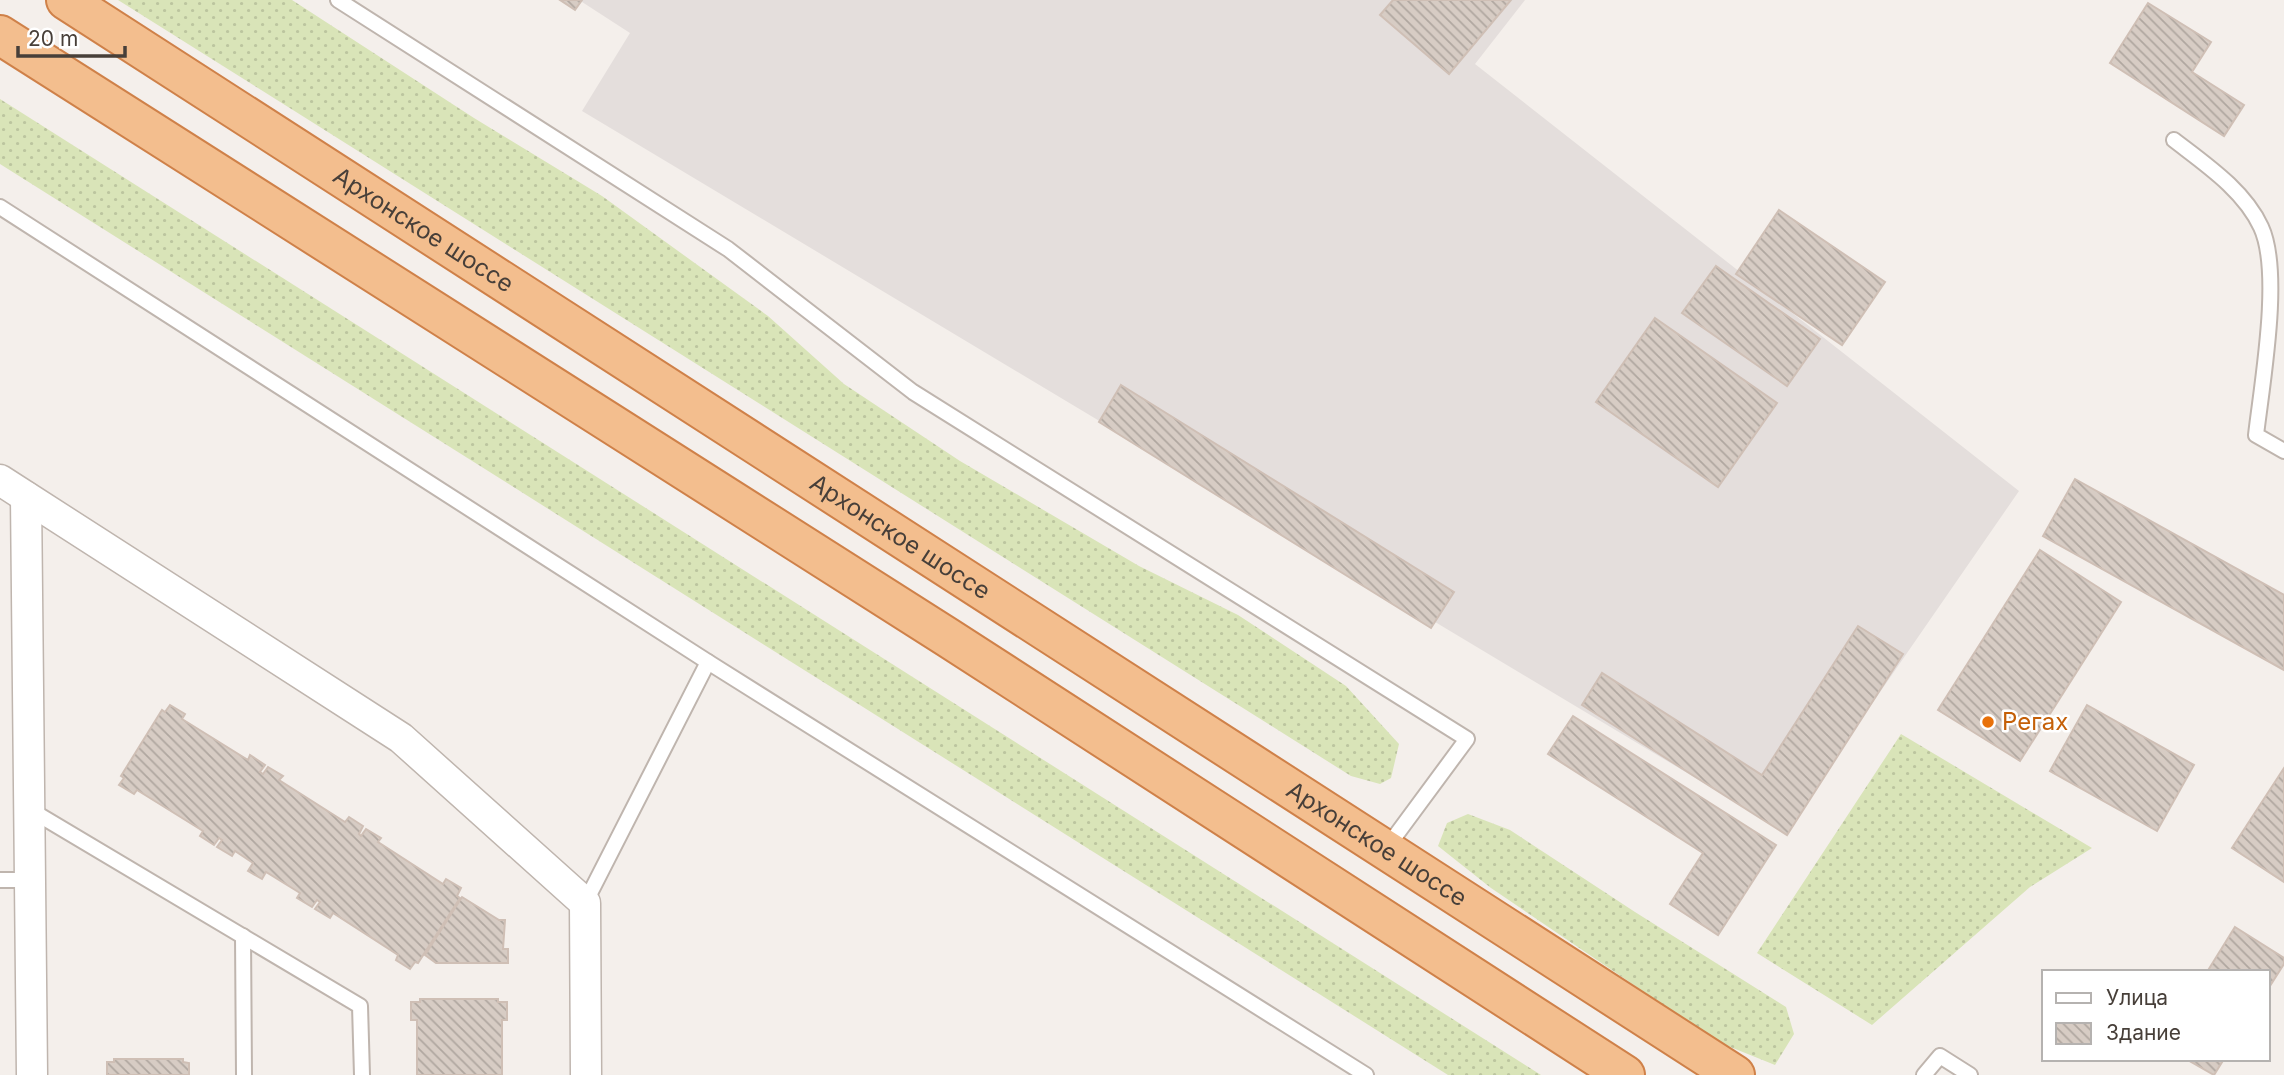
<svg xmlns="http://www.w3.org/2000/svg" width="2284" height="1075" viewBox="0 0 2284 1075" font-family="Inter,sans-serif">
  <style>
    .industrial { fill: #e4dedc }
    .grass { fill: url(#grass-dots) }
    .building { fill: url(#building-back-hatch); stroke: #cfbfb5; stroke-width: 2 }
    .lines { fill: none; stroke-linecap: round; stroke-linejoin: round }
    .service-casing { stroke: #bfb5ae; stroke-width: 18 }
    .minor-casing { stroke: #bfb5ae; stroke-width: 33 }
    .trunk-casing { stroke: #cf8149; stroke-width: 42 }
    .service { stroke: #fff; stroke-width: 14 }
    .minor { stroke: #fff; stroke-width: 30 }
    .trunk { stroke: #f3be8e; stroke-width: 38 }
    .food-dot { fill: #e8710a; stroke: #fff; stroke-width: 2.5 }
    .labels { text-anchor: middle; stroke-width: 5; stroke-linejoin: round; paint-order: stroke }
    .street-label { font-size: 24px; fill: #473f39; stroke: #fff }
    .food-label { font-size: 24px; fill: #c56008; stroke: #fff; text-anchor: start }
  </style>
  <defs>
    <pattern id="grass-dots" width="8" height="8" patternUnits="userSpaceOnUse" patternTransform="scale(1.75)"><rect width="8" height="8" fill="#d9e4b8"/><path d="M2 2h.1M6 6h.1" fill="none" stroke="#bcc59f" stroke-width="1.8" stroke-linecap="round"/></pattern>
    <pattern id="building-back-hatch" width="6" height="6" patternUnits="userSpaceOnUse" patternTransform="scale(1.75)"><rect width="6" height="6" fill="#d7ccc4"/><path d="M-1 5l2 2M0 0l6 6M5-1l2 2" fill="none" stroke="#b0a7a0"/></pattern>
  </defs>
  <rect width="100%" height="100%" fill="#f4efeb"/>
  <path class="industrial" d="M579 0H1525L1475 64 2019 491 1784 831 582 111 630 33Z"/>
  <g class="grass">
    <path d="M118 0H292L474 118 602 196 768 316 844 384 960 461 1139 566 1238 615 1346 686 1399 744 1391 778 1380 784 1351 776Z"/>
    <path d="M0 100V99L1541 1075H1448L0 164Z"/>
    <path d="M1901 734 2092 848 2030 887 1872 1025 1757 953Z"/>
    <path d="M1468 814 1510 830 1635 912 1786 1007 1794 1034 1775 1065 1718 1042 1491 888 1438 846 1447 823Z"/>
  </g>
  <g class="building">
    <path d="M560 0H582L575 10Z"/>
    <path d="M1393 0H1511L1449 74 1380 15Z"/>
    <path d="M2148 3 2211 42 2192 72 2244 105 2224 136 2110 63Z"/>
    <path d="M1779 210 1885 282 1842 345 1736 274Z"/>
    <path d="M1716 266 1820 339 1787 386 1682 313Z"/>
    <path d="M1655 318 1777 403 1718 487 1596 402Z"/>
    <path d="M1121 385 1454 592 1431 628 1099 422Z"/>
    <path d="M2075 479 2284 595V670L2043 536Z"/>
    <path d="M2040 550 2121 602 2020 761 1938 710Z"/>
    <path d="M1858 626 1903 654 1787 835 1582 705 1602 673 1762 775Z"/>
    <path d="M170 705 185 714 182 719 248 760 250 755 265 765 260 772 263 774 268 767 283 776 279 780 345 822 349 817 363 826 359 834 361 836 366 829 381 838 378 842 443 884 446 879 461 888 457 896 460 898 418 963 415 962 410 969 396 960 398 955 333 913 330 918 315 909 320 902 317 900 312 907 297 898 300 893 266 872 262 879 248 871 253 863 235 851 232 856 217 847 222 840 219 838 214 845 200 836 203 831 137 790 134 794 119 785 124 778 121 776 162 710 165 712Z"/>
    <path d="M2087 705 2194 765 2157 831 2050 771Z"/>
    <path d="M1573 716 1776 845 1718 935 1670 904 1703 853 1548 754Z"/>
    <path d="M2284 768V882L2232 848Z"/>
    <path d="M462 897 499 920H505L503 949H508V963H436L425 955Z"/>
    <path d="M2235 927 2284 958V964L2268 989V972H2207Z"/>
    <path d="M420 999H498V1002H507V1020H502V1075H417V1020H411V1002H420Z"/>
    <path d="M114 1059H183V1062L189 1063V1075H107V1062H114Z"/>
    <path d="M2186 1059H2224L2214 1075Z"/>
  </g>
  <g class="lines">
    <g class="service-casing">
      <g id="service">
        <path d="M338 0 728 249 913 392 1467 739 1385 850"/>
        <path d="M2174 140C2205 164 2244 190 2261 227 2282 272 2262 383 2256 435L2284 451"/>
        <path d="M0 207 708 662 1366 1075"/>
        <path d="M29 809 360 1006 362 1075"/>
        <path d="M0 880H30"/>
        <path d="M585 903 708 662"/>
        <path d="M243 936 244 1075"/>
        <path d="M1924 1075 1940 1056 1970 1075"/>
      </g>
    </g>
    <g class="minor-casing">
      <g id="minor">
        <path d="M0 480 401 738 585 903 586 1075"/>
        <path d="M26 497 32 1075"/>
      </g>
    </g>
    <g class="trunk-casing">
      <g id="trunk">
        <path id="s1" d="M66 0 1735 1075"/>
        <path d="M0 35 947 637 1625 1075"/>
      </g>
    </g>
    <use href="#service" class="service"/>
    <use href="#minor" class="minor"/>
    <use href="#trunk" class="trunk"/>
  </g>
  <circle class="food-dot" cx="1988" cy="722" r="7"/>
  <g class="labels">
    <g class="street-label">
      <text dy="8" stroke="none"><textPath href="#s1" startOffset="425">Архонское шоссе</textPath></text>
      <text dy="8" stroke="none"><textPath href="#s1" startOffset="992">Архонское шоссе</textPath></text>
      <text dy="8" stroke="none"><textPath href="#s1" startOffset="1559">Архонское шоссе</textPath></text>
    </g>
    <g class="food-label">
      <text x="2002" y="730">Регах</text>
    </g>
  </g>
  <rect x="2042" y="970" width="228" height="91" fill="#ffffff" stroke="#b5b2b0" stroke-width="2"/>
  <rect x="2056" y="993" width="35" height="10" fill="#ffffff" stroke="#b5b2b0" stroke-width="2"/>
  <text x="2106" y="1005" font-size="21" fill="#473f39">Улица</text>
  <rect x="2056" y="1023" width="35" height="21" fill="url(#building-back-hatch)" stroke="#b5b2b0" stroke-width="2"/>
  <text x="2106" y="1040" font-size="21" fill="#473f39">Здание</text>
  <path d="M18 46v10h107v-10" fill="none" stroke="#473f39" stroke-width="3.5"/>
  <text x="28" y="46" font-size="21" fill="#473f39" stroke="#ffffff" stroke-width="5" paint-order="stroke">20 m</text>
</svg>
